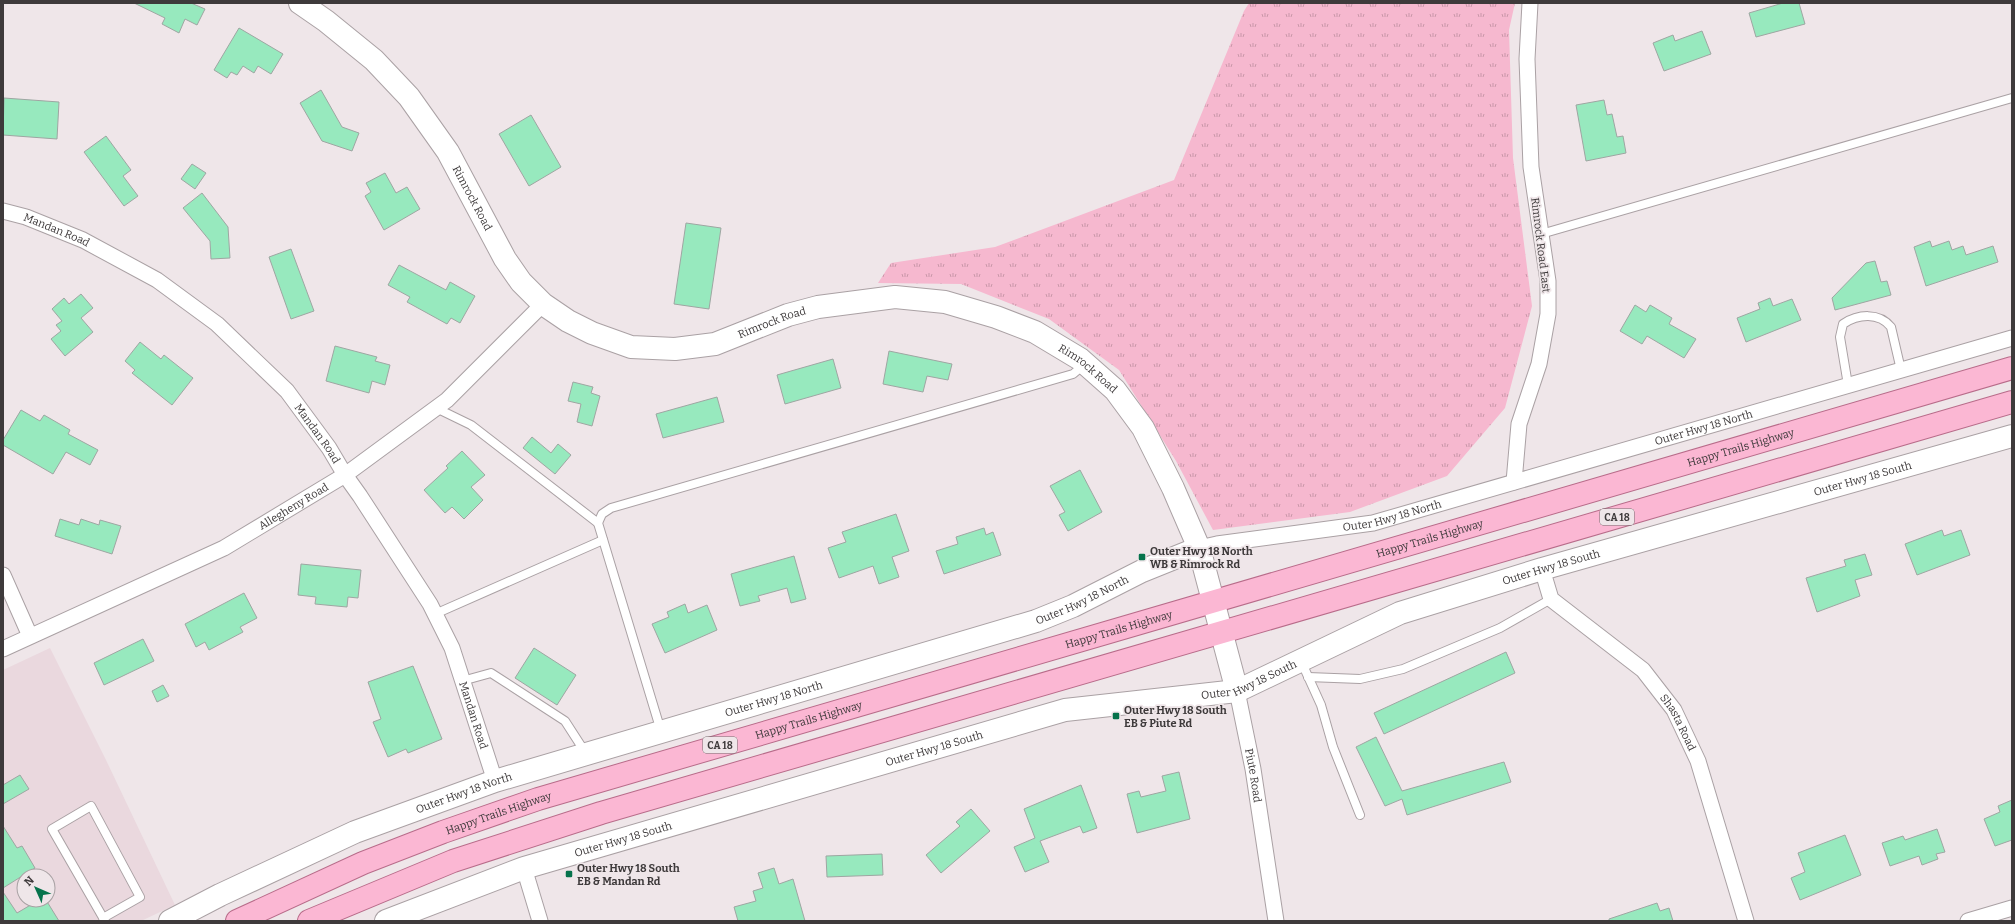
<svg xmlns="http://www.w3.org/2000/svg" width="2015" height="924" viewBox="0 0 2015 924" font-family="Bitter,serif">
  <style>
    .built { fill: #ead8de; fill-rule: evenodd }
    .grass { fill: url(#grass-tufts) }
    .building { fill: #97e9be; stroke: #9ea6a2 }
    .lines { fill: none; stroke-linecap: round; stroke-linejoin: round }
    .lane-casing { stroke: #aaa1a4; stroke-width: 10 }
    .street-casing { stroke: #aaa1a4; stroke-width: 17 }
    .secondary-casing { stroke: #aaa1a4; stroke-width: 24 }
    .primary-casing { stroke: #b86c8a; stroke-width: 24 }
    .lane { stroke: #fff; stroke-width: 8 }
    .street { stroke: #fff; stroke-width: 15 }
    .secondary { stroke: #fff; stroke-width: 22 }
    .primary { stroke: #fbb7d3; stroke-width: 22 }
    .poi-dot { fill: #06734c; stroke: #efe6e9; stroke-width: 1.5 }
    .labels { text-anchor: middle; stroke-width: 3.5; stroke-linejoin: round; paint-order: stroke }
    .shield { fill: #efe6e9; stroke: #736e6f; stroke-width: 1 }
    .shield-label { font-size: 10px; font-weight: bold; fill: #3e3a3b }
    .street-label { font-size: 11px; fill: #3e3a3b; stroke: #efe6e9 }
    .poi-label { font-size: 11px; font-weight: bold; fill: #3e3a3b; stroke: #efe6e9; text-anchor: start }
  </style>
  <defs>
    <pattern id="grass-tufts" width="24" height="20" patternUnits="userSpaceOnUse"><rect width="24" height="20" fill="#f6b8cf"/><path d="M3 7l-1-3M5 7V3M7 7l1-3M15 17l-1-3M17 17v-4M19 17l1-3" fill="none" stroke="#c997a9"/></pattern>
  </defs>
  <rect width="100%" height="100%" fill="#efe6e9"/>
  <path class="built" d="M50 648 106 760 175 905 141 921H3V670ZM24 876H48V900H24Z"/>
  <path class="grass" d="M1249 3H1515L1509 30 1513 158 1532 306 1505 408 1447 476 1350 512 1213 530 1176 461 1119 370 1049 319 961 284 878 283 891 263 995 247 1174 180 1244 11Z"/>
  <g class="building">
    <path d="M134 3H191L205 9 197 25 185 19 179 33 162 24 165 18Z"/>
    <path d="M1783 3H1799L1805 24 1756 37 1749 13Z"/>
    <path d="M239 28 283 54 271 74 258 66 254 73 243 66 237 75 231 72 227 78 214 70Z"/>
    <path d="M1702 31 1711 54 1664 71 1653 43 1673 35 1675 41Z"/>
    <path d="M321 90 342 127 359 133 352 151 322 141 300 103Z"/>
    <path d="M4 98 59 102 57 139 3 135Z"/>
    <path d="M1604 100 1607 115 1612 114 1617 137 1623 136 1626 153 1586 161 1576 105Z"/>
    <path d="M531 115 561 167 529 186 499 134Z"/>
    <path d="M106 136 131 170 123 176 138 196 124 206 84 152Z"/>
    <path d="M192 164 206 173 195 189 181 179Z"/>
    <path d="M385 173 396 193 407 187 420 209 384 230 365 196 371 192 366 183Z"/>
    <path d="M202 193 228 227 230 258 211 259 210 241 183 208Z"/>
    <path d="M686 223 721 228 709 309 674 304Z"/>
    <path d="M1930 241 1932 247 1949 241 1952 250 1963 246 1966 255 1993 246 1998 262 1926 286 1914 247Z"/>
    <path d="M291 249 314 311 291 319 269 257Z"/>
    <path d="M1875 261 1881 282 1887 281 1891 295 1835 310 1832 298 1866 263Z"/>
    <path d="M399 265 446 290 450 282 475 296 460 323 451 318 447 324 407 302 410 297 388 285Z"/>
    <path d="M81 294 93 308 81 318 93 332 65 356 51 339 61 331 56 325 62 321 52 309 64 298 69 304Z"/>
    <path d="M1770 298 1773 306 1792 299 1801 320 1746 342 1737 318 1760 309 1758 303Z"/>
    <path d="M1635 305 1646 312 1650 305 1672 318 1669 324 1696 339 1684 358 1647 336 1642 344 1620 331Z"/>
    <path d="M140 342 161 359 164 355 193 378 172 405 132 373 135 370 125 361Z"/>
    <path d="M335 346 377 357 375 361 390 365 385 385 372 381 369 393 326 381Z"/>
    <path d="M889 351 952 364 948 380 927 376 923 392 883 384Z"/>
    <path d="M833 359 841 388 785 404 777 375Z"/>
    <path d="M573 382 593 387 591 393 600 396 592 426 577 422 581 404 568 401Z"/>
    <path d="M717 397 724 422 663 438 656 414Z"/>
    <path d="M21 410 40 421 44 415 70 430 68 434 98 450 90 465 66 452 53 474 3 445V440Z"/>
    <path d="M532 437 551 453 558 444 571 455 555 474 523 448Z"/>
    <path d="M462 451 485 475 471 487 483 500 464 519 452 507 445 513 424 490 448 468 446 466Z"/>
    <path d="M1080 470 1102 512 1068 531 1059 515 1065 512 1050 486Z"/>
    <path d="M896 514 909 551 892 557 899 577 879 584 873 566 839 578 828 548 846 542 842 532Z"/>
    <path d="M60 519 79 525 81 519 99 525 100 520 121 526 112 554 55 536Z"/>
    <path d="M984 528 986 535 993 532 1001 555 944 574 936 551 958 544 956 537Z"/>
    <path d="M1942 530 1944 536 1961 530 1970 555 1917 575 1905 544Z"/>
    <path d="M1865 554 1872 575 1855 580 1860 596 1817 612 1806 578 1846 566 1844 560Z"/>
    <path d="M794 556 806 599 791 603 787 588 758 596 760 601 740 606 731 574Z"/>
    <path d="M301 564 361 570 358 598 348 597 347 607 315 604 316 597 298 595Z"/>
    <path d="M244 593 257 618 240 627 243 632 209 650 205 642 196 647 185 624Z"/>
    <path d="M685 604 688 613 707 605 717 630 665 653 652 624 669 617 667 612Z"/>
    <path d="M143 639 154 661 104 685 94 663Z"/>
    <path d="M534 648 576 675 557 705 515 678Z"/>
    <path d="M1506 652 1515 673 1384 734 1374 713Z"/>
    <path d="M413 666 442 739 408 753 406 749 388 757 373 722 381 719 368 682Z"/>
    <path d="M163 685 169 696 157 702 152 691Z"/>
    <path d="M1376 737 1402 791 1504 762 1511 782 1407 815 1402 799 1385 806 1356 747Z"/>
    <path d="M1179 772 1190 819 1137 833 1127 794 1139 791 1141 797 1166 791 1162 776Z"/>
    <path d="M20 775 29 789 3 804V785Z"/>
    <path d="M1081 785 1097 828 1083 833 1080 826 1040 841 1049 862 1025 872 1014 847 1035 838 1024 809Z"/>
    <path d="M2012 800V840L1995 846 1984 819 2000 812 1998 806Z"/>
    <path d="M971 809 990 831 941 873 926 855 960 826 956 822Z"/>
    <path d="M3 826 17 848 22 846 35 868 3 888Z"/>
    <path d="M1937 829 1945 852 1936 854 1938 859 1922 865 1919 856 1890 866 1882 843 1903 836 1905 840Z"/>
    <path d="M1845 835 1861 875 1800 900 1791 878 1805 872 1798 853Z"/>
    <path d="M882 854 883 875 827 877 826 856Z"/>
    <path d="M774 868 779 884 793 879 805 921H738L734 907 756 901 753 891 763 888 758 873Z"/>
    <path d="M3 892 17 913 39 900H46L59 921H3Z"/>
    <path d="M1657 903 1660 911 1669 908 1673 921H1609V919Z"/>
  </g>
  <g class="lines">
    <g class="lane-casing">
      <g id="lane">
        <path d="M1541 234 2012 98"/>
        <path d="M1848 385 1840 337 1843 324C1858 314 1879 312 1891 327L1901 370"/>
        <path d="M436 408 471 425 598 523"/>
        <path d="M435 614 603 540"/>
        <path d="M1301 661 1321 705 1333 747 1360 815"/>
        <path d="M1308 677 1360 679 1403 669 1500 628 1551 599"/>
        <path d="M462 681 491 673 565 721 585 752"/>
        <path d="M661 731 598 523 602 514 611 508 1073 374 1085 364"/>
        <path d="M103 918 140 897 91 806 52 829 105 921"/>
      </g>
    </g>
    <g class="street-casing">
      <g id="street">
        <path id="s1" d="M3 211 26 217 83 240 157 280 217 324 287 391 329 448 345 475 360 496 430 604 452 648 495 781"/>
        <path d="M1514 482 1519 424 1539 364 1548 314V281L1531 167 1527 59 1530 3"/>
        <path id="s2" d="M1199 548 1217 544 1373 523 2012 338"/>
        <path id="s3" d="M1542 569 1551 599 1643 670 1674 710 1698 761 1746 921"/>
        <path d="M3 575 30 636"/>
        <path id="s4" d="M3 649 224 548 345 475 447 400 543 304"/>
        <path id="s5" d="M1237 691 1253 769 1276 921"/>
        <path d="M524 868 540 921"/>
        <path d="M1968 921 2012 908"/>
      </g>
    </g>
    <g class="secondary-casing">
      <g id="secondary">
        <path id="s6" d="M300 3 326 21 374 60 409 97 448 152 505 259 521 282 543 304 568 321 592 333 631 347 675 349 715 344 788 315 818 307 895 297 945 302 996 317 1035 332 1080 359 1115 390 1143 428 1173 488 1199 548 1237 691"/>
        <path id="s7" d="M170 921 220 895 355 832 495 781 1036 621 1073 606 1142 571 1199 548"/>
        <path id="s8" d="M386 921 524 868 1065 710 1237 691 1400 613 1542 569 2012 436"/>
      </g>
    </g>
    <g class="primary-casing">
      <g id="primary">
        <path id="s9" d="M237 921 363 863 443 832 538 799 2012 368"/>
        <path d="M309 921 453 861 601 813 2012 402"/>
      </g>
    </g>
    <use href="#lane" class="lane"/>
    <use href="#street" class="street"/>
    <use href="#secondary" class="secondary"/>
    <use href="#primary" class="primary"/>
  </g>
  <g class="poi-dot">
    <rect x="1138" y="553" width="8" height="8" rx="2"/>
    <rect x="1112" y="712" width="8" height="8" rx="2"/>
    <rect x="565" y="870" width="8" height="8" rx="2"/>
  </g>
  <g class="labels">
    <g class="shield">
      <rect x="1600" y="509" width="34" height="16" rx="3"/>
      <rect x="703" y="737" width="34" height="16" rx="3"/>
    </g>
    <g class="shield-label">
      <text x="1617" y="521">CA 18</text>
      <text x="720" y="749">CA 18</text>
    </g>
    <g class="street-label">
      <text dy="4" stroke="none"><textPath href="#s6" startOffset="264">Rimrock Road</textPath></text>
      <text dy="4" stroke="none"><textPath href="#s1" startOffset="57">Mandan Road</textPath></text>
      <text transform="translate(1541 245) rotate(83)" y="4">Rimrock Road East</text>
      <text dy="4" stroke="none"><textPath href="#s6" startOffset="636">Rimrock Road</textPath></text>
      <text dy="4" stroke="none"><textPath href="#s6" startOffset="972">Rimrock Road</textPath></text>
      <text dy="4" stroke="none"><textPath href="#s2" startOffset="520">Outer Hwy 18 North</textPath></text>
      <text dy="4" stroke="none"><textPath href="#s1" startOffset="393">Mandan Road</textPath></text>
      <text dy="4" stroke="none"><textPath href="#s9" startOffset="1578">Happy Trails Highway</textPath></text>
      <text dy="4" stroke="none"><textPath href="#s8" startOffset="1547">Outer Hwy 18 South</textPath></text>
      <text dy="4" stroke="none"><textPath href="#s4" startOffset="324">Allegheny Road</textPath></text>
      <text dy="4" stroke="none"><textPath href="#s2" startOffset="196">Outer Hwy 18 North</textPath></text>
      <text dy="4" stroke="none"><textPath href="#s9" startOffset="1254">Happy Trails Highway</textPath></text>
      <text dy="4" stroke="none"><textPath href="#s8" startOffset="1223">Outer Hwy 18 South</textPath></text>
      <text dy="4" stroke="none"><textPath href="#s7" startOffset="969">Outer Hwy 18 North</textPath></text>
      <text dy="4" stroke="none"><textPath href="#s9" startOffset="930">Happy Trails Highway</textPath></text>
      <text dy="4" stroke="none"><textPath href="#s8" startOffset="899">Outer Hwy 18 South</textPath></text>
      <text dy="4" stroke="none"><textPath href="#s7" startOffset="645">Outer Hwy 18 North</textPath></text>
      <text dy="4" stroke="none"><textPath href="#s1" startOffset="717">Mandan Road</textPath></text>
      <text dy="4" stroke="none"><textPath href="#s9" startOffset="607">Happy Trails Highway</textPath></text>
      <text dy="4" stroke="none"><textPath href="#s3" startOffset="211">Shasta Road</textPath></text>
      <text dy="4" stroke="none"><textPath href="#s8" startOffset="575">Outer Hwy 18 South</textPath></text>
      <text dy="4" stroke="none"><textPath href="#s5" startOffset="86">Piute Road</textPath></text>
      <text dy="4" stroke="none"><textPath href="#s7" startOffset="321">Outer Hwy 18 North</textPath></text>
      <text dy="4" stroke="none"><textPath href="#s9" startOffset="283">Happy Trails Highway</textPath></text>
      <text dy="4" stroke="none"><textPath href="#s8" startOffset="251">Outer Hwy 18 South</textPath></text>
    </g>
    <g class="poi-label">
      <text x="1150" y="555">Outer Hwy 18 North<tspan x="1150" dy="13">WB &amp; Rimrock Rd</tspan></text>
      <text x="1124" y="714">Outer Hwy 18 South<tspan x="1124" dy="13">EB &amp; Piute Rd</tspan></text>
      <text x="577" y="872">Outer Hwy 18 South<tspan x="577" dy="13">EB &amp; Mandan Rd</tspan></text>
    </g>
  </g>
  <rect width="2015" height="924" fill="none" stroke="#3e3a3b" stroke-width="8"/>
  <g transform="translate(36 888) rotate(315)"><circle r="19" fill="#efe6e9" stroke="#a8a1a3"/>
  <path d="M0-3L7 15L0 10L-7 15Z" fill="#06734c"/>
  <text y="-6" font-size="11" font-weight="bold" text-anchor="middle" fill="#3e3a3b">N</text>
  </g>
</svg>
